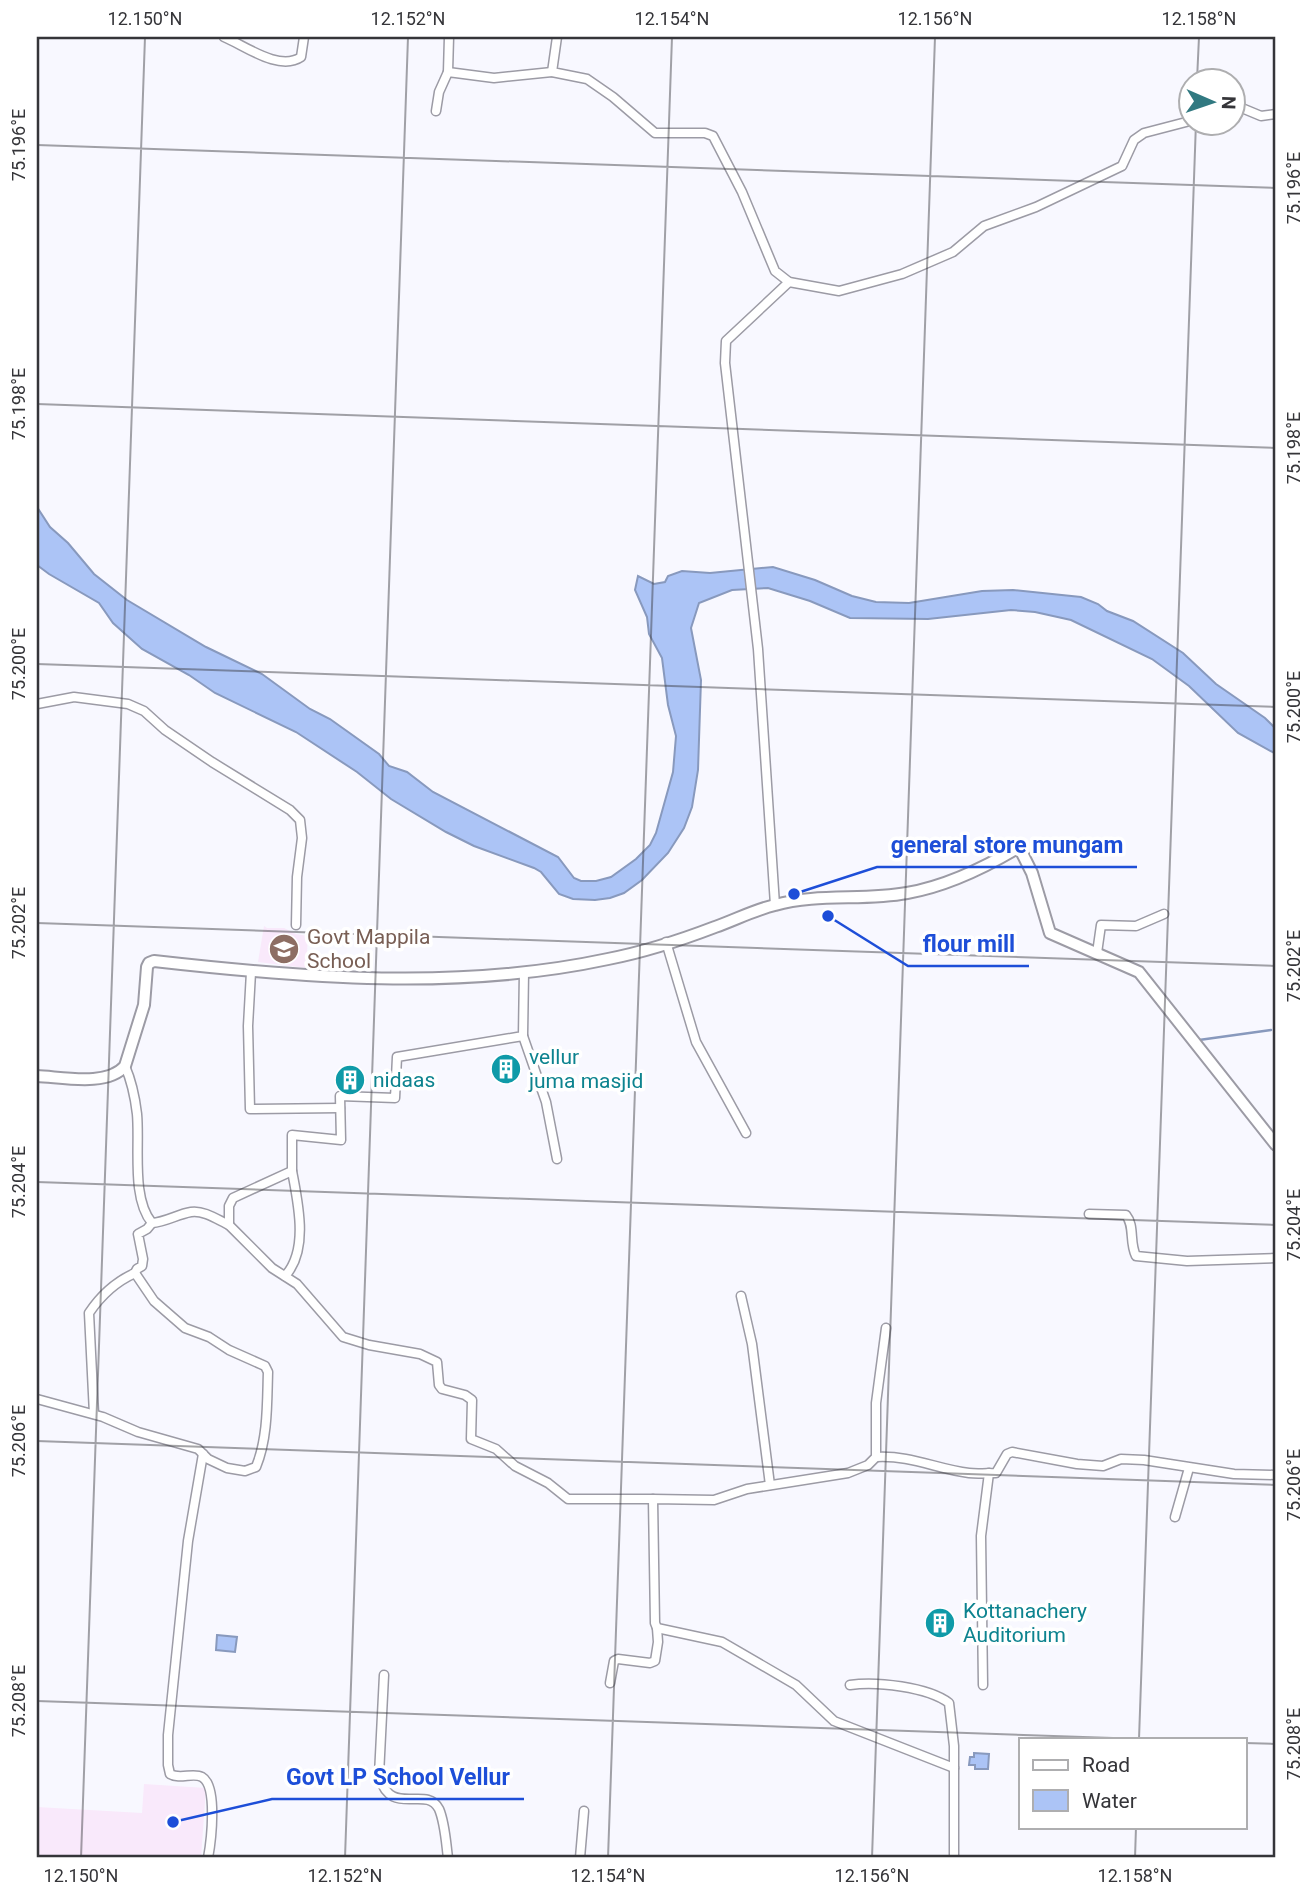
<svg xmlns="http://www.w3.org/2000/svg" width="1313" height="1895" viewBox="0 0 1313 1895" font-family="Roboto,sans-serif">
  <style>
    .education { fill: #f9e9fb }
    .water { fill: #acc4f6; stroke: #8899bd; stroke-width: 2 }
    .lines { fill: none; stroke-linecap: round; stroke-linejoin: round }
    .stream { stroke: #8899bd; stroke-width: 2.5 }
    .minor-casing { stroke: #9c9ba5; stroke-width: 11 }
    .secondary-casing { stroke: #9c9ba5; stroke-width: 14 }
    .minor { stroke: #fff; stroke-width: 8 }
    .secondary { stroke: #fff; stroke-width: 10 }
    .ticks { fill: none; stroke: #353539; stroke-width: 2; stroke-opacity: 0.45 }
    .labels { text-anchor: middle; stroke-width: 7; stroke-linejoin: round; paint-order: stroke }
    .education-label { font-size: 21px; fill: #785e54; stroke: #fff; text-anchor: start }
    .culture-label { font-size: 21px; fill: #0d838f; stroke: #fff; text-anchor: start }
    .leader { fill: none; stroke: #1d4ed8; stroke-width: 2.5 }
    .callout-dot { fill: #1d4ed8; stroke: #fff; stroke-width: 2.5 }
    .callout-label { font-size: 23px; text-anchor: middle; font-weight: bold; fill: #1d4ed8; stroke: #fff; stroke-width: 7; stroke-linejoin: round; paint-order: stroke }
    .neatline { fill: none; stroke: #353539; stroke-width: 2.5 }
    .ticks-label { font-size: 18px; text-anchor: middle; fill: #353539 }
  </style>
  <rect width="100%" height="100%" fill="#f8f8ff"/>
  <g class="education">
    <path d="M264 926 267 928H284L296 934 308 936 306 968 258 962Z"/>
    <path d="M144 1784 206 1788 201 1858H37V1807L142 1813Z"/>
  </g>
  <g class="water">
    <path d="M37 507 50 527 68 543 94 574 127 600 206 647 262 674 310 709 330 719 379 754 389 766 407 772 433 792 558 857 574 878 581 881H596L611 877 636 859 650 845 656 833 673 772 676 736 668 705 662 658 649 634 647 617 635 590 638 576 654 584 665 582 668 576 682 571 710 573 773 567 815 580 852 596 876 602 909 603 982 591 1013 590 1081 597 1098 604 1107 611 1133 621 1183 653 1216 684 1265 718 1276 729V754L1238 733 1189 686 1152 659 1071 620 1035 612 1011 610 928 619 850 618 810 601 768 588 732 590 699 603 691 628 701 680 698 770 692 807 684 828 668 853 642 880 624 893 610 898 595 900 573 899 559 894 541 872 534 868 474 846 446 832 391 799 357 772 296 732 215 693 189 675 142 649 113 623 99 603 49 574 37 565Z"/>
    <path d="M217 1635 237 1637 235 1652 216 1650Z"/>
    <path d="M974 1753 989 1754 988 1769H975V1765H969L970 1757H974Z"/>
  </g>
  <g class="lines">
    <path class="stream" d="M1199 1040 1271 1030"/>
    <g class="minor-casing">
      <g id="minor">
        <path d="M224 37C244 45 279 72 301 57L304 37"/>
        <path d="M557 37 552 72 587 79 613 97 655 133H705L713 136 742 192 775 271 789 282 839 291 902 274 953 252 984 226 1036 207 1122 166 1134 140 1144 133 1190 121"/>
        <path d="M448 72 449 37"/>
        <path d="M1232 107 1237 106 1261 116 1276 114"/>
        <path d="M436 111 439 92 448 72 494 78 552 72"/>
        <path d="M37 704 74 697 128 704 144 711 165 730 212 762 290 810 300 820 302 838 297 877 296 925"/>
        <path d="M775 905 758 649 725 363 726 341 789 282"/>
        <path d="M666 942 696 1042 746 1133"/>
        <path d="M1097 953 1101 925 1136 926 1164 914"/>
        <path d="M251 972 248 1026 250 1109 340 1108"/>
        <path d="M523 1036 546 1102 557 1159"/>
        <path d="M125 1066C132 1082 135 1097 137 1114 140 1146 131 1198 152 1223 166 1222 178 1214 191 1212 204 1210 218 1220 229 1225V1206L233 1198 292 1171V1135L341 1140 340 1096 395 1098 397 1057 523 1036 524 972"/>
        <path d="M1089 1214 1126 1215C1135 1226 1129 1242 1136 1256L1187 1261 1276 1258"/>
        <path d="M229 1225 272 1268 297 1284 343 1337 369 1345 420 1354 437 1362 439 1385 442 1389 465 1395 472 1400 471 1439 496 1449 515 1466 548 1483 568 1499H653"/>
        <path d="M285 1276C309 1250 298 1203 292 1171"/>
        <path d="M741 1296 752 1344 770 1485"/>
        <path d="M886 1328 876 1403V1457L868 1465 848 1473 747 1489 714 1500 653 1499 655 1623 657 1628 722 1642 796 1685 834 1721 954 1768"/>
        <path d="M37 1399 103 1417 138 1432 198 1449 208 1459 227 1468 245 1471 256 1467C268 1438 267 1403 268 1372L265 1366 229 1350 209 1337 185 1328 154 1301 135 1273 137 1269 142 1266 143 1259 138 1234 147 1229 152 1223"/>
        <path d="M94 1414 89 1313C101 1295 115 1282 135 1273"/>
        <path d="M203 1454 188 1541 168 1735V1765L170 1774C180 1780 193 1772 202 1777 218 1786 211 1842 208 1858"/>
        <path d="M876 1457C911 1455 936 1469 969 1473 978 1474 987 1473 996 1473L1007 1454 1012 1452 1077 1464 1103 1466 1121 1459 1144 1460 1234 1474 1276 1475"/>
        <path d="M1175 1517 1189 1468"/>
        <path d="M384 1675 379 1775C390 1819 426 1784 439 1809 445 1823 446 1843 448 1858"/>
        <path d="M610 1683 614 1661 618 1659 650 1663 655 1661 658 1642 657 1628"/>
        <path d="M850 1685C876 1681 928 1687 949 1703L954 1746V1858"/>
        <path d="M983 1685 981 1536 989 1473"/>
        <path d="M580 1858 584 1811"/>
      </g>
    </g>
    <g class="secondary-casing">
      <path id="secondary" d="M37 1076C62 1077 107 1087 125 1066L144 1005 147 967 149 963 154 961C304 978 459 991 608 959 644 952 681 940 715 927 735 920 754 910 775 905 817 893 864 901 907 893 947 886 984 868 1019 847L1032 873 1050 933 1139 972 1276 1145"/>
    </g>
    <use href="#minor" class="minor"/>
    <use href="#secondary" class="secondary"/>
  </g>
  <path class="ticks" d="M1197 80 1199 37M37 145 1276 188M37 404 1276 448M37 664 1276 707M37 923 1276 966M37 1182 1276 1225M37 1441 1276 1485M37 1701 1143 1739M1139 1739 1196 122M1245 1743 1276 1744M81 1858 145 37M345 1858 408 37M608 1858 672 37M872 1858 935 37M1135 1858 1136 1827"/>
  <defs>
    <g id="school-disc" transform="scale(1.575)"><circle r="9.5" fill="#8d6e63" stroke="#fff"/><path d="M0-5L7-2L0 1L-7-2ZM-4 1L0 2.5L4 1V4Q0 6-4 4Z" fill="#fff"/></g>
    <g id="building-disc" transform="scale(1.575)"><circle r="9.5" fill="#0f9aa8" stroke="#fff"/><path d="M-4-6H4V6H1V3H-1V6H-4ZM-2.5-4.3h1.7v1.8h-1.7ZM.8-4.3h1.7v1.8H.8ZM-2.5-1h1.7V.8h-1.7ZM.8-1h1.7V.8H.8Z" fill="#fff"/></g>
  </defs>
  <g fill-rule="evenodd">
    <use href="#school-disc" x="284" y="949"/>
    <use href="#building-disc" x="506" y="1069"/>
    <use href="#building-disc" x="350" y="1080"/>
    <use href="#building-disc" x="940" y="1623"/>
  </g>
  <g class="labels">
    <g class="education-label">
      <text x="307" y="944">Govt Mappila<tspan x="307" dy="24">School</tspan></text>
    </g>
    <g class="culture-label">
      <text x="529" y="1064">vellur<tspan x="529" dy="24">juma masjid</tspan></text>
      <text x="373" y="1087">nidaas</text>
      <text x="963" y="1618">Kottanachery<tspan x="963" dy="24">Auditorium</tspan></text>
    </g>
  </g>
  <path class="leader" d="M794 894L877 867H1137M828 916L908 966H1029M173 1822L272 1799H524"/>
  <g class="callout-dot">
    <circle cx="794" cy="894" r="7"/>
    <circle cx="828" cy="916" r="7"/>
    <circle cx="173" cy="1822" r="7"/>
  </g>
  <g class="callout-label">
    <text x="1007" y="853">general store mungam</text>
    <text x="969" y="952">flour mill</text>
    <text x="398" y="1785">Govt LP School Vellur</text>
  </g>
  <rect width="1313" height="1895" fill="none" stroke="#ffffff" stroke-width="77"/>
  <rect x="1019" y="1738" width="228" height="91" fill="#ffffff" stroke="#aeaeb0" stroke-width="2"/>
  <rect x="1033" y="1760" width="35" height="10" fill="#ffffff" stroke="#aeaeb0" stroke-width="2"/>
  <text x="1082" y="1772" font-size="21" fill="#353539">Road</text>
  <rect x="1033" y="1790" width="35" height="21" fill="#acc4f6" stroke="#aeaeb0" stroke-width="2"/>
  <text x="1082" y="1808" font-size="21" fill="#353539">Water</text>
  <g transform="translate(1212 102) rotate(92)"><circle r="33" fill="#ffffff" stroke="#aeaeb0" stroke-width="2"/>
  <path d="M0-5L12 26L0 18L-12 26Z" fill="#317981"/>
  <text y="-10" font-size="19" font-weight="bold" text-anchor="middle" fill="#353539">N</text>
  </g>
  <rect x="38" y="38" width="1236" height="1818" class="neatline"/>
  <g class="ticks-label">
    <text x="145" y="25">12.150°N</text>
    <text x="408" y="25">12.152°N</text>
    <text x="672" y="25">12.154°N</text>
    <text x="935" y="25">12.156°N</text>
    <text x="1199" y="25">12.158°N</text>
    <text transform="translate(19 145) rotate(-90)" y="6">75.196°E</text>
    <text transform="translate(1294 188) rotate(-90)" y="6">75.196°E</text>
    <text transform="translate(19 404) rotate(-90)" y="6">75.198°E</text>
    <text transform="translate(1294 448) rotate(-90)" y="6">75.198°E</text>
    <text transform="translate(19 664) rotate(-90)" y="6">75.200°E</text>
    <text transform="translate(1294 707) rotate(-90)" y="6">75.200°E</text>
    <text transform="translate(19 923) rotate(-90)" y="6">75.202°E</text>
    <text transform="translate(1294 966) rotate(-90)" y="6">75.202°E</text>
    <text transform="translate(19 1182) rotate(-90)" y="6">75.204°E</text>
    <text transform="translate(1294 1225) rotate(-90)" y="6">75.204°E</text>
    <text transform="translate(19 1441) rotate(-90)" y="6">75.206°E</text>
    <text transform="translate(1294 1485) rotate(-90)" y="6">75.206°E</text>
    <text transform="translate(19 1701) rotate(-90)" y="6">75.208°E</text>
    <text transform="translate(1294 1744) rotate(-90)" y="6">75.208°E</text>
    <text x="81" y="1882">12.150°N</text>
    <text x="345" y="1882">12.152°N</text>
    <text x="608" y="1882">12.154°N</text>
    <text x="872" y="1882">12.156°N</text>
    <text x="1135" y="1882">12.158°N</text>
  </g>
</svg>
